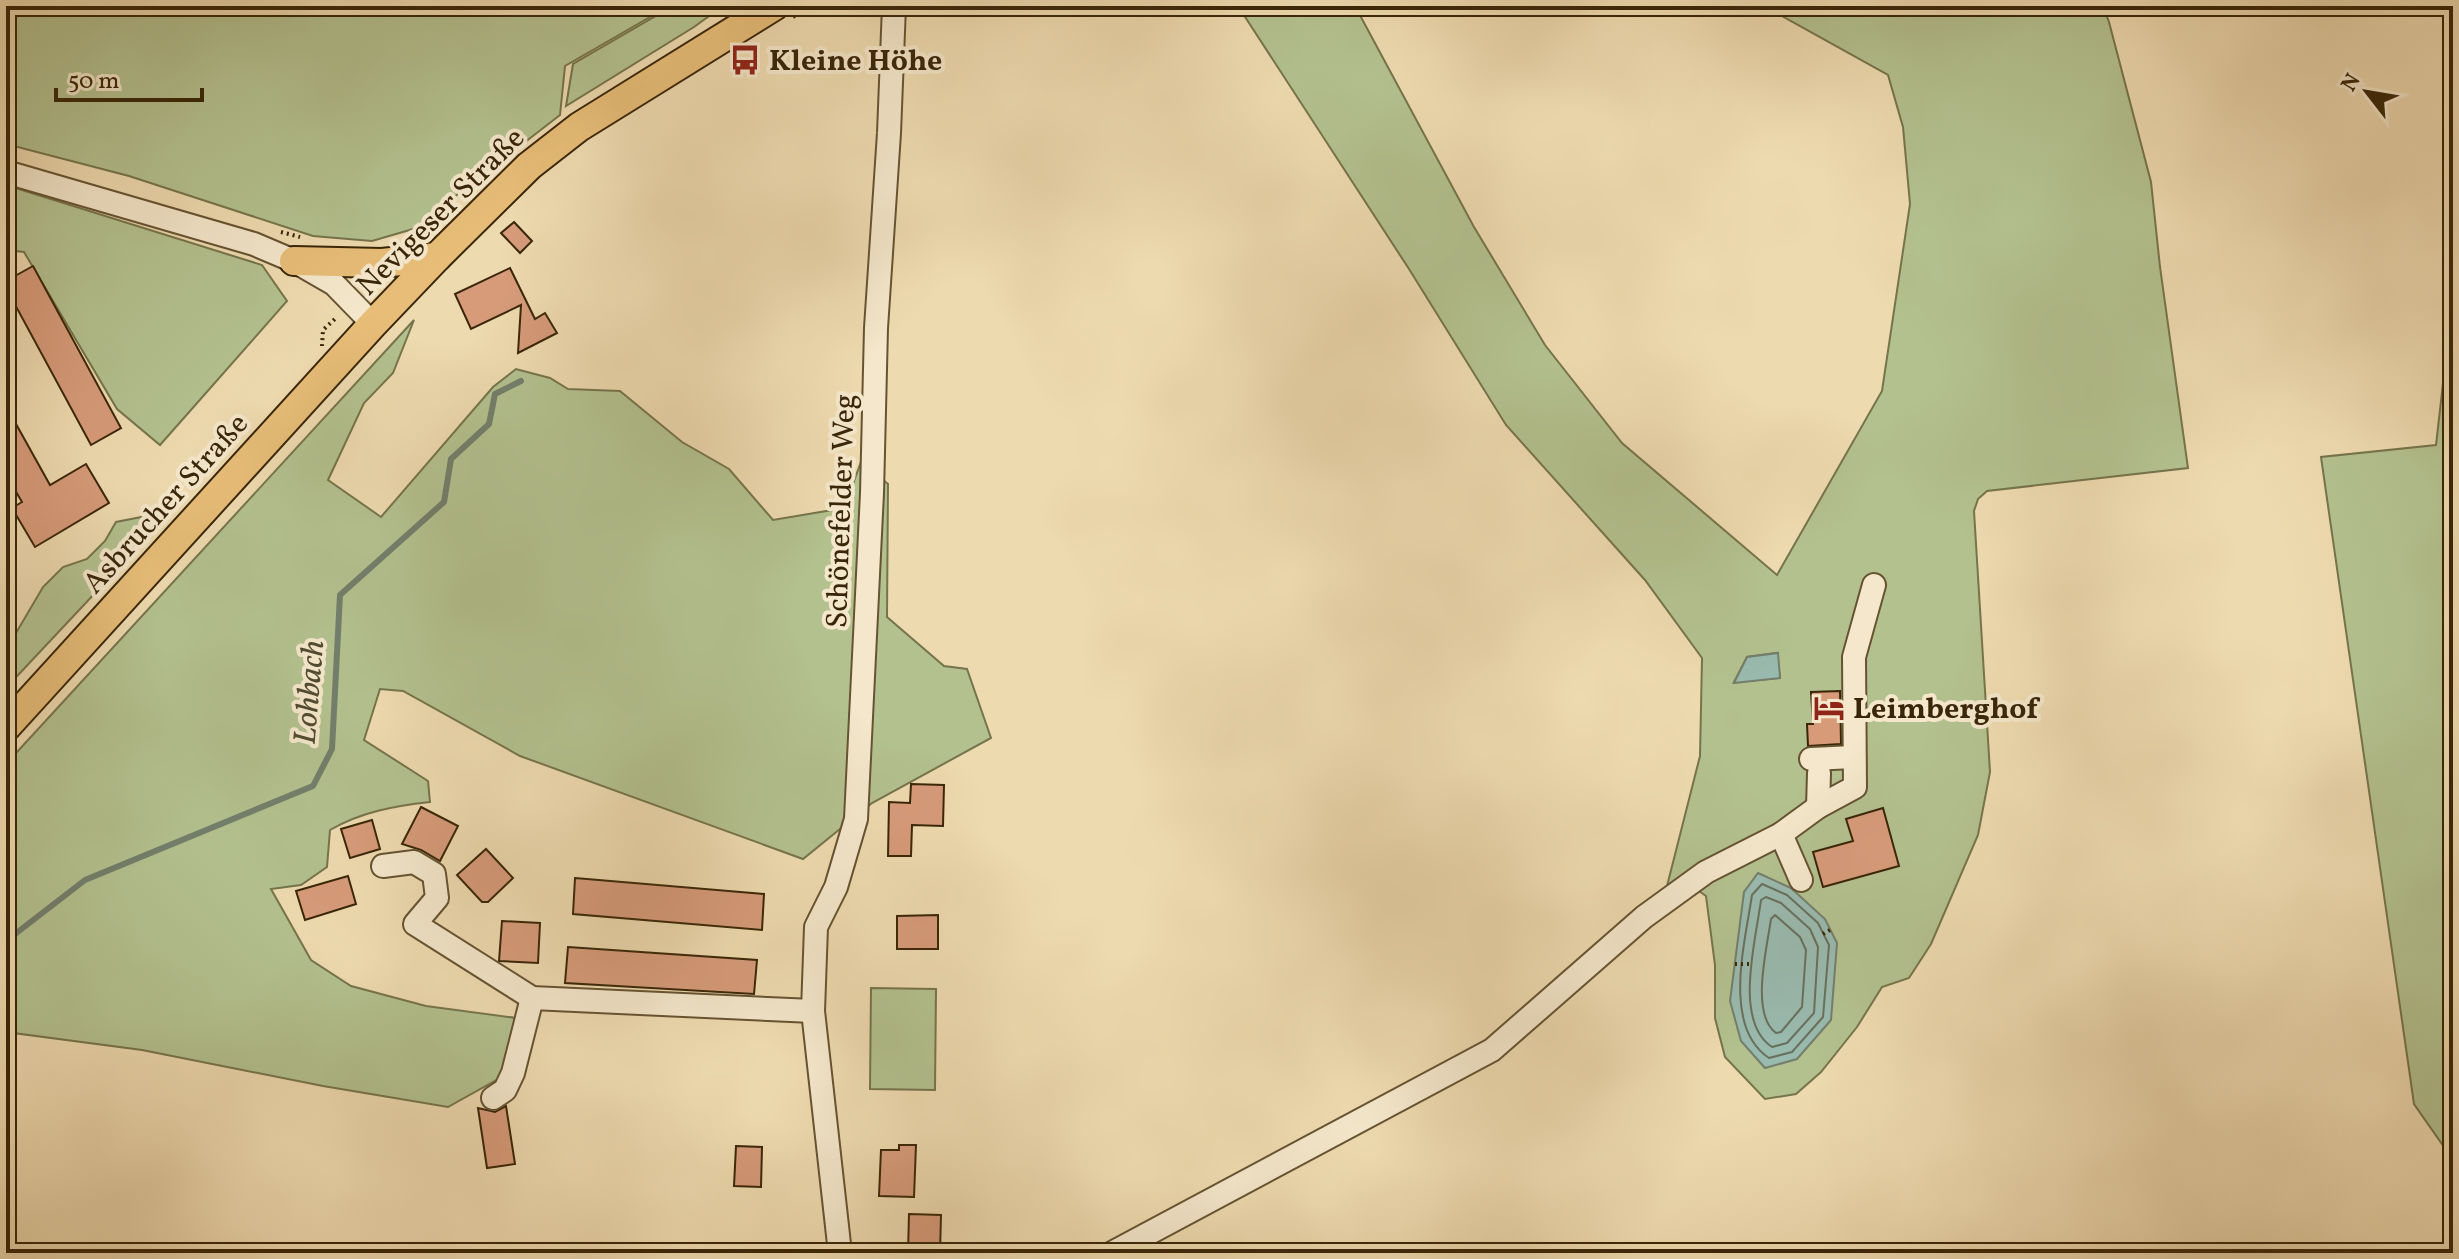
<svg xmlns="http://www.w3.org/2000/svg" width="2459" height="1259" viewBox="0 0 2459 1259" font-family="Vollkorn,serif">
  <style>
    .green { fill: #b3c18f; stroke: #76744c; stroke-width: 2; fill-rule: evenodd }
    .water { fill: #99baaf; stroke: #737f6c; stroke-width: 2 }
    .lines { fill: none; stroke-linecap: round; stroke-linejoin: round }
    .shore { stroke: #69705c; stroke-width: 2 }
    .stream { stroke: #737f6c; stroke-width: 6 }
    .building { fill: #d79b7a; stroke: #392608; stroke-width: 2 }
    .minor-casing { stroke: #665332; stroke-width: 26 }
    .major-casing { stroke: #392608; stroke-width: 32 }
    .path { stroke: #392608; stroke-width: 4; stroke-dasharray: 2 4; stroke-linecap: butt }
    .minor { stroke: #f4e7cb; stroke-width: 22 }
    .major { stroke: #e7bd78; stroke-width: 28 }
    .labels { text-anchor: middle; stroke-width: 8; stroke-linejoin: round; paint-order: stroke }
    .poi-label { font-size: 30px; font-weight: bold; fill: #392608; stroke: #f4e7cb; text-anchor: start }
    .street-label { font-size: 30px; fill: #392608; stroke: #f4e7cb }
    .water-label { font-size: 32px; font-style: italic; fill: #514b32; stroke: #f4e7cb }
  </style>
  <rect width="100%" height="100%" fill="#eedaaf"/>
  <filter id="stains"><feTurbulence type="fractalNoise" baseFrequency=".0025" numOctaves="4"/><feColorMatrix values="0 0 0 0 .2 0 0 0 0 .09 0 0 0 0 .02 0 0 0 .5 -.17"/></filter>
  <radialGradient id="worn" r=".72"><stop offset=".6" stop-color="#630" stop-opacity="0"/><stop offset="1" stop-color="#630" stop-opacity=".3"/></radialGradient>
  <g class="green">
    <path d="M6 6H669L565 66 560 115 413 229 372 241 313 236 129 176 6 144Z"/>
    <path d="M673 6H723L694 27 566 106 573 64Z"/>
    <path d="M1238 6H1355L1474 227 1545 345 1622 443 1777 575 1882 391 1910 204 1903 127 1888 75 1764 6H2103L2109 22 2151 182 2160 267 2188 468 1987 491 1978 499 1974 511 1990 772 1978 835 1931 944 1909 978 1882 987 1857 1027 1821 1072 1796 1094 1765 1099 1725 1057 1715 1018V965L1706 896 1696 889 1666 890 1700 756 1702 658 1645 580 1506 425 1409 269ZM1777 653 1780 678 1734 682 1747 657Z"/>
    <path d="M6 185 262 265 287 301 160 445 117 409 24 252 6 250Z"/>
    <path d="M2453 295V1170L2444 1147 2414 1104 2321 457 2436 445Z"/>
    <path d="M414 320 393 373 364 403 328 480 381 517 493 387 516 369 550 378 568 389 620 391 682 442 729 469 773 520 844 508 861 462 888 484 887 617 944 666 967 669 991 738 872 803 803 859 520 756 403 691 380 689 364 740 428 781 430 802C394 806 361 812 330 830L327 867 301 885 271 889 311 960 351 986 426 1006 524 1019 507 1074 448 1107 323 1086 142 1050 6 1032V764Z"/>
    <path d="M172 511 6 688V650L43 587 63 567 87 559 105 541 116 522Z"/>
    <path d="M871 988 936 989 935 1090 870 1089Z"/>
  </g>
  <g class="water">
    <path d="M1778 653 1780 678 1734 683 1747 657Z"/>
    <path d="M1758 873 1791 888 1825 919 1837 943 1831 1020 1797 1059 1765 1068 1741 1041 1730 1001 1744 892Z"/>
  </g>
  <g class="lines">
    <g class="shore">
      <path d="M1762 884 1787 895 1818 923 1829 945 1823 1017 1792 1052 1769 1058C1722 1027 1745 943 1752 895Z"/>
      <path d="M1766 897 1781 903 1810 929 1818 947 1814 1013 1787 1043 1772 1047C1733 1021 1756 940 1761 900Z"/>
      <path d="M1775 915 1800 937 1806 950 1802 1007 1781 1032 1776 1033C1750 1014 1767 948 1771 919Z"/>
    </g>
    <path class="stream" d="M6 941 85 880 313 786 332 749 340 595 444 502 451 459 489 424 495 394 521 381"/>
  </g>
  <g class="building">
    <path d="M514 222 532 241 520 253 501 233Z"/>
    <path d="M33 266 121 428 91 445 6 288V281Z"/>
    <path d="M510 268 535 319 545 313 557 333 518 353 521 305 471 329 455 294Z"/>
    <path d="M6 406 50 485 86 464 109 503 35 547 12 508 22 502 6 475Z"/>
    <path d="M1840 691 1841 744 1808 746 1807 724H1813L1811 692Z"/>
    <path d="M911 784 944 785 943 826 912 825 911 856H888L889 802 910 803Z"/>
    <path d="M421 807 458 826 440 861 421 850 402 844Z"/>
    <path d="M1883 808 1899 866 1823 887 1813 852 1853 841 1846 819Z"/>
    <path d="M372 820 380 849 350 858 341 829Z"/>
    <path d="M486 849 513 878 488 902H482L457 875Z"/>
    <path d="M348 876 356 904 305 920 296 891Z"/>
    <path d="M575 878 764 894 762 930 573 914Z"/>
    <path d="M938 915V949H897V916Z"/>
    <path d="M502 921 540 923 538 963 499 961Z"/>
    <path d="M568 947 757 960 754 994 565 983Z"/>
    <path d="M506 1106 515 1164 487 1168 478 1108 495 1112Z"/>
    <path d="M899 1145H916L914 1197 879 1196 881 1150H899Z"/>
    <path d="M736 1146 762 1147 761 1187 734 1186Z"/>
    <path d="M909 1214 941 1215 940 1253H908Z"/>
  </g>
  <g class="lines">
    <g class="minor-casing">
      <g id="minor">
        <path d="M6 172 254 244 294 261 334 284 373 324"/>
        <path d="M1811 759 1854 757"/>
        <path d="M1818 807 1819 773"/>
        <path d="M1781 834 1801 880"/>
        <path d="M383 866 414 862 434 874 437 898 415 924 532 998 813 1011"/>
        <path d="M493 1098 505 1090 513 1073 532 998"/>
        <path d="M840 1253 813 1011 816 927 836 887 856 819 872 493 876 328 889 133 894 6"/>
        <path d="M1112 1253 1492 1050 1644 917 1706 872 1781 834 1818 807 1855 787 1854 657 1874 585"/>
      </g>
    </g>
    <g class="major-casing">
      <g id="major">
        <path d="M294 261 382 263 437 257"/>
        <path d="M6 727 373 324 437 257 529 166 579 127 774 6"/>
      </g>
    </g>
    <g class="path">
      <path d="M793 17 812 6"/>
      <path d="M281 232 300 237"/>
      <path d="M322 346 323 330 337 317"/>
      <path d="M6 758 14 750"/>
      <path d="M1823 934 1830 930"/>
      <path d="M1735 964H1749"/>
    </g>
    <use href="#minor" class="minor"/>
    <use href="#major" class="major"/>
  </g>
  <defs>
    <g id="bus-bare" transform="scale(2.4)"><path d="M-5-6H5V4H4V6H2V4H-2V6H-4V4H-5ZM-3.5-4V0h7V-4ZM-3.5 1.2v1.5H-2V1.2ZM2 1.2v1.5H3.5V1.2Z" fill="#8f2418" stroke="#f4e7cb" stroke-width="2.5" paint-order="stroke"/></g>
    <g id="hotel-bare" transform="scale(2.4)"><path d="M-6-4.5h1.5V1H6V5H4.5V3h-9V5H-6ZM-4 0a1.8 1.8 0 1 1 3.6 0ZM.5 0V-2.5h3Q6-2.5 6 0Z" fill="#8f2418" stroke="#f4e7cb" stroke-width="2.5" paint-order="stroke"/></g>
  </defs>
  <g fill-rule="evenodd">
    <use href="#bus-bare" x="745" y="60"/>
    <use href="#hotel-bare" x="1829" y="708"/>
  </g>
  <g class="labels">
    <g class="poi-label">
      <text x="769" y="70">Kleine Höhe</text>
      <text x="1853" y="718">Leimberghof</text>
    </g>
    <g class="street-label">
      <text transform="translate(440 211) rotate(-45)" y="10">Nevigeser Straße</text>
      <text transform="translate(165 503) rotate(-48)" y="10">Asbrucher Straße</text>
      <text transform="translate(840 511) rotate(-88)" y="10">Schönefelder Weg</text>
    </g>
    <g class="water-label">
      <text transform="translate(308 692) rotate(-85)" y="11">Lohbach</text>
    </g>
  </g>
  <rect width="2459" height="1259" fill="none" stroke="#eedaaf" stroke-width="32"/>
  <rect x="8" y="8" width="2443" height="1243" fill="none" stroke="#392608" stroke-width="4"/>
  <rect x="16" y="16" width="2427" height="1227" fill="none" stroke="#392608" stroke-width="2"/>
  <g transform="translate(2367 92) rotate(301)" stroke="#f4e7cb" stroke-width="6" paint-order="stroke">
  <path d="M0-6L14 30L0 20L-14 30Z" fill="#392608"/>
  <text y="-12" font-size="22" font-weight="bold" text-anchor="middle" fill="#392608">N</text>
  </g>
  <path d="M56 88v12h146v-12" fill="none" stroke="#392608" stroke-width="4"/>
  <text x="68" y="88" font-size="24" fill="#392608" stroke="#f4e7cb" stroke-width="6" paint-order="stroke">50 m</text>
  <rect width="100%" height="100%" filter="url(#stains)"/>
  <rect width="100%" height="100%" fill="url(#worn)"/>
</svg>
